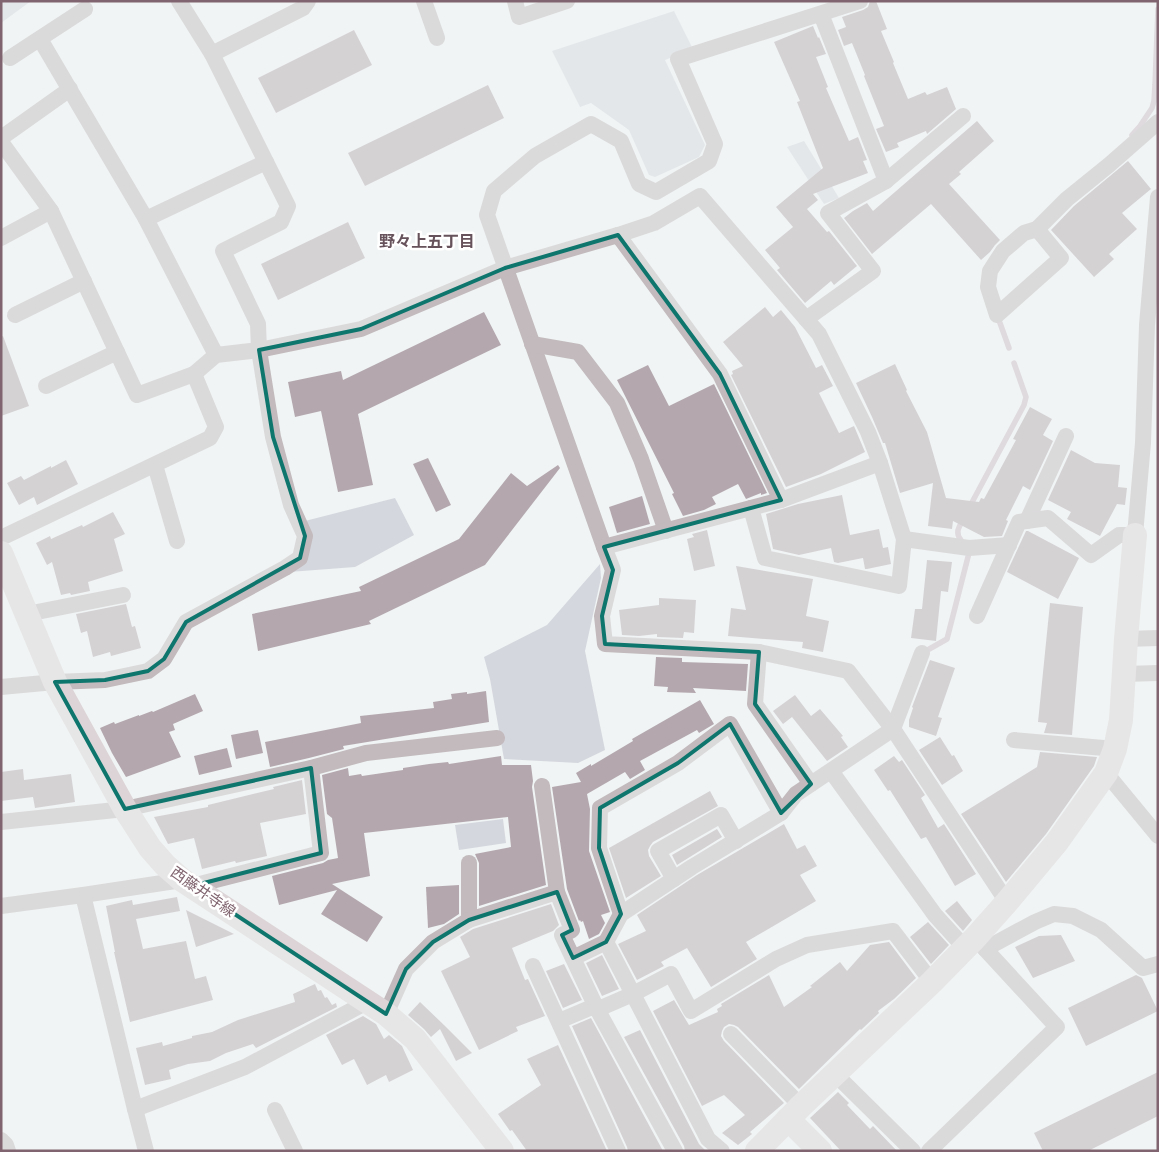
<svg xmlns="http://www.w3.org/2000/svg" width="1159" height="1152" viewBox="0 0 1159 1152" font-family="Commissioner,'Noto Sans JP',sans-serif">
  <style>
    .green { fill: #d5d7de }
    .lines { fill: none; stroke-linecap: round; stroke-linejoin: round }
    .stream { stroke: #c9bac3; stroke-width: 5.5 }
    .building { fill: #b4a8ae }
    .street { stroke: #c2babd; stroke-width: 16 }
    .secondary { stroke: #dcd4d6; stroke-width: 24 }
    .marked { fill: none; stroke: #0f766e; stroke-width: 4; stroke-linejoin: round }
    .labels { text-anchor: middle; stroke-width: 5; stroke-linejoin: round; paint-order: stroke }
    .street-label { font-size: 15px; fill: #80646f; stroke: #fff }
    .neighbourhood-label { font-size: 16px; font-weight: bold; fill: #66525a; stroke: #fff }
  </style>
  <rect width="100%" height="100%" fill="#f0f4f4"/>
  <g class="green">
    <path d="M1 1H31L1 23Z"/>
    <path d="M674 11 693 49 665 60 705 145 699 157 655 177 649 175 629 130 591 103 580 107 552 51Z"/>
    <path d="M804 141 839 198 824 204 787 147Z"/>
    <path d="M395 498 414 535 355 567 289 572 305 521Z"/>
    <path d="M600 564 601 578 585 651 605 750 578 763 504 759 490 679 484 657 547 625Z"/>
    <path d="M503 819 506 843 459 850 455 825Z"/>
  </g>
  <g class="lines">
    <g class="stream">
      <path d="M1132 135 1140 126 1152 108 1154 101 1155 85 1158 9"/>
      <path d="M997 317 1000 323 1009 348"/>
      <path d="M969 508 1024 405 1026 397 1014 363"/>
      <path d="M961 540C954 532 960 526 964 518"/>
      <path d="M924 652 947 639 969 553"/>
    </g>
  </g>
  <g class="building">
    <path d="M870 1H876L887 29 881 31 894 62 893 63 908 99 925 92 927 95 947 87 956 109 927 134 926 131 897 143 899 147 886 152 876 129 884 126 864 76 865 75 852 43 844 46 838 30 846 27 842 17 863 10 868 7Z"/>
    <path d="M813 26 818 38 819 37 826 54 816 57 828 87 826 88 849 141 858 137 867 160 863 161 868 173 813 194 818 200 807 209 827 232 829 231 857 266 834 285 831 281 805 303 777 270 780 268 765 250 793 227 776 207 823 168 797 102 800 101 774 42Z"/>
    <path d="M354 30 372 65 276 113 258 78Z"/>
    <path d="M488 85 504 118 365 186 348 153Z"/>
    <path d="M977 121 994 141 959 172 961 174 949 184 1000 240 995 245 990 252 981 260 931 204 872 254 844 218 853 211 867 203 873 211Z"/>
    <path d="M1128 161 1151 189 1122 213 1137 229 1109 254 1114 259 1094 277 1051 230 1074 206Z"/>
    <path d="M348 222 365 258 278 300 261 264Z"/>
    <path d="M765 307 773 317 781 310 795 327 816 368 822 365 833 386 819 393 839 433 854 426 865 452 821 474 786 487 731 375 733 374 732 371 743 366 723 342Z"/>
    <path d="M484 312 501 345 358 414 373 485 338 492 321 411 295 417 288 382 341 371 343 380Z"/>
    <path d="M3 336 29 406 1 416V337Z"/>
    <path d="M895 364 907 390 906 391 927 432 946 498 979 502 981 498 984 499 1016 440 1013 439 1030 407 1052 419 1043 435 1053 441 1030 490 1023 486 1006 520 1008 521 1002 536 984 537 953 521 952 529 928 526 933 483 900 493 885 443H883L872 417 856 383Z"/>
    <path d="M648 365 669 406 714 384 767 493 761 495V493L746 499 738 484 712 497 716 504 704 510 683 516 672 494 674 493 617 380Z"/>
    <path d="M1071 450 1095 463 1120 465 1118 487 1127 488 1125 505 1117 504 1100 536 1067 519 1071 512 1048 500Z"/>
    <path d="M428 458 451 505 436 512 413 464Z"/>
    <path d="M66 460 78 484 37 505 34 497 19 505 7 483 21 476 24 480 51 466V468Z"/>
    <path d="M558 465 560 468 485 565 369 621 371 624 258 651 252 614 361 591 359 587 459 539 511 473 527 486Z"/>
    <path d="M842 495 850 535 879 529 883 548 888 547 891 564 867 569H865L863 558 838 563 834 562 831 548 799 555 773 549 766 514 798 504Z"/>
    <path d="M642 496 650 524 617 533 609 507Z"/>
    <path d="M113 512 125 534 114 539 123 571 88 582 90 591 71 595 70 593 61 595 52 562 47 565 36 543 50 536 51 539 82 525 83 527Z"/>
    <path d="M707 530 715 566 694 571 687 539 694 537 692 534Z"/>
    <path d="M1026 531H1028L1079 558 1058 599 1007 572Z"/>
    <path d="M927 560 952 562 948 592 941 591 936 641 911 638 915 609H922Z"/>
    <path d="M736 566 813 579 806 616 829 621 823 652 802 648 803 642 728 636 731 608 746 610Z"/>
    <path d="M659 598 696 600 694 633 684 632 683 638 657 637V634L639 636 622 635 619 610 659 605Z"/>
    <path d="M1050 603 1083 607 1072 735 1044 733 1047 723 1038 722Z"/>
    <path d="M126 604 132 627 135 626 141 648 111 656 110 652 93 657 87 631 81 633 76 614Z"/>
    <path d="M656 657 682 658V662L748 664 746 691 693 688 696 693 667 692 668 687 654 686Z"/>
    <path d="M930 660 955 668 938 717 942 718 936 736 909 727V720L913 708 912 707Z"/>
    <path d="M486 691 489 722 343 746 344 749 309 758 270 767 265 742 361 723 360 716 434 708 433 702 452 699 451 694 467 692V694Z"/>
    <path d="M195 694 203 711 173 724 175 730 169 732 181 757 126 777 112 753 100 728 114 722 115 724 139 715V716L152 711 153 712Z"/>
    <path d="M795 695 811 716 820 709 843 736 841 737 848 747 827 761 792 717 783 724 773 711Z"/>
    <path d="M700 700 714 724 699 733 697 730 640 761 645 770 630 779 625 772 587 794 590 809 589 851 610 912 601 915 605 923 599 934 589 939 583 921 581 922 580 920 579 921 567 889 552 787 581 782 576 773 591 764V766L633 741 632 739Z"/>
    <path d="M258 730 263 753 236 759 231 735Z"/>
    <path d="M940 737 952 756 954 755 963 771 942 785 919 750Z"/>
    <path d="M227 748 232 767 199 775 194 756Z"/>
    <path d="M1040 752 1097 757 1094 766 1046 834 1006 882 961 814 1037 767Z"/>
    <path d="M501 756 502 765H531L533 781 532 787 546 885 479 906V863L475 854 511 847 508 817 364 833 370 876 332 884 383 917 367 942 321 914 337 890 279 905 272 876 323 863 328 860 338 858 332 818 327 814 322 775 348 768 349 776 361 774 362 776 403 770V768L429 764 448 762 449 764Z"/>
    <path d="M894 756 899 762 902 760 925 795 921 798 938 828 944 824 976 874 955 886 926 837 921 839 890 790 888 791 874 770Z"/>
    <path d="M23 769 24 780 71 774 75 802 35 808 33 797 1 801V772Z"/>
    <path d="M302 780 306 814 260 823 267 856 236 863 235 861 202 869 194 838 168 844 154 817 208 807V805L274 789 273 787Z"/>
    <path d="M710 791 718 806 653 842 650 846 648 850 649 856 661 876 626 898 609 848Z"/>
    <path d="M784 824 797 849 805 845 817 866 800 875 816 901 746 942 757 959 711 987 687 948 661 962 664 966 637 980 618 944 646 931 637 915 697 875Z"/>
    <path d="M717 829 722 837 677 865 672 855Z"/>
    <path d="M459 885V914L444 924 428 928 426 887Z"/>
    <path d="M177 897 180 911 136 919 143 949 186 941 195 979 206 976 213 1000 130 1022 114 952H115L106 906 132 900 133 905Z"/>
    <path d="M957 901 972 920 963 931 945 911Z"/>
    <path d="M551 904 559 925 553 931 512 948 525 980 528 979 545 1016 516 1027 518 1031 479 1050 441 971 470 957 460 937 473 929Z"/>
    <path d="M186 910 234 934 196 947Z"/>
    <path d="M928 922 949 945 931 964 910 937Z"/>
    <path d="M1061 935 1075 961 1033 978 1015 947 1039 936Z"/>
    <path d="M889 942 916 978 894 999 878 1011 879 1013 861 1030 860 1029 799 1089 738 1027 734 1025 729 1024 724 1027 722 1031 721 1036 724 1041 784 1103 750 1132 752 1134 738 1145 722 1133 745 1115 724 1095 702 1106 653 1011 674 1000 689 1025 718 1012 717 1009 722 1006 721 1004 769 975 784 1007 812 987 810 986 840 962 847 971 870 945Z"/>
    <path d="M602 955 619 989 602 996 586 963Z"/>
    <path d="M564 964 582 1000 563 1008 546 971Z"/>
    <path d="M1136 975 1142 978 1158 1011 1086 1046 1068 1008Z"/>
    <path d="M315 984 318 991 321 990 325 998 327 997 332 1005 336 1003 337 1007 256 1048 253 1044 226 1053 210 1061 188 1064 169 1070 171 1079 145 1085 136 1048 162 1042 163 1046 192 1038V1036L212 1032 238 1020 295 1002 293 994Z"/>
    <path d="M420 1002 444 1025 472 1053 456 1061 440 1029 431 1037 424 1029 408 1015Z"/>
    <path d="M363 1016 376 1024 384 1039 389 1035 402 1046 413 1070 389 1082 386 1075 367 1085 354 1059 342 1065 326 1035Z"/>
    <path d="M591 1018 663 1151H628L627 1147 572 1026Z"/>
    <path d="M640 1030 699 1144 706 1151H685L684 1146 624 1037Z"/>
    <path d="M558 1045 607 1151H527L512 1130 510 1131 498 1114 541 1085 527 1059Z"/>
    <path d="M1158 1072V1116L1088 1151H1043L1034 1133Z"/>
    <path d="M838 1092 849 1103 847 1105 870 1129 873 1126 897 1151H841L810 1118Z"/>
  </g>
  <g class="lines">
    <g class="street">
      <path d="M424 1 437 38"/>
      <path d="M515 1 519 17 567 1"/>
      <path d="M860 1 678 59 715 144 709 161 656 192 639 184 621 141 591 124 535 156 494 191 487 215 604 547 613 570 602 616 605 644 759 652 848 671 893 729 1007 902"/>
      <path d="M821 14 886 181"/>
      <path d="M40 39 146 219 216 355"/>
      <path d="M212 54 303 8 308 1"/>
      <path d="M10 58 85 9"/>
      <path d="M1 138 70 89"/>
      <path d="M1 142 51 211 137 395 194 374 216 355 259 350 361 329 505 268 618 235 654 223 700 196 819 334 868 432 880 463 904 539 899 586 765 558 751 508"/>
      <path d="M146 219 266 162"/>
      <path d="M1037 229 1061 258 997 315 988 287 990 271 1003 251 1024 233Z"/>
      <path d="M1037 229 1067 199 1109 165 1158 122"/>
      <path d="M618 235 720 374 781 500"/>
      <path d="M1 238 51 211"/>
      <path d="M15 315 84 281"/>
      <path d="M806 319 873 271 828 213 886 181 963 116"/>
      <path d="M532 344 578 352 617 403 641 459 666 531"/>
      <path d="M46 386 117 352"/>
      <path d="M155 465 177 541"/>
      <path d="M1027 521 1066 436"/>
      <path d="M1 538 210 438 216 427 194 374"/>
      <path d="M904 539 969 548 1009 545"/>
      <path d="M604 547 781 500 880 463"/>
      <path d="M27 614 123 595"/>
      <path d="M977 616 1019 522 1048 518 1091 555 1119 535H1135L1143 443 1147 325 1158 197"/>
      <path d="M1126 639 1158 638"/>
      <path d="M759 652 755 704 811 784"/>
      <path d="M1124 674 1158 673"/>
      <path d="M1 687 55 682 105 680 148 671 164 659 186 622 285 568 300 558 305 536 291 505 273 437 259 350 258 324 223 251 281 222 288 206 212 54 179 1"/>
      <path d="M1014 740 1115 749"/>
      <path d="M831 771 935 915 965 948"/>
      <path d="M1106 773 1158 836"/>
      <path d="M542 786 557 892 572 930 562 935 596 1007 675 1151"/>
      <path d="M1 822 125 809 311 768 366 753 497 738"/>
      <path d="M674 879 658 851 721 815 736 841"/>
      <path d="M192 886 321 853 311 768"/>
      <path d="M83 895 135 1109 146 1151"/>
      <path d="M1 906 83 895 182 880"/>
      <path d="M621 914 599 848 600 808 678 763 730 724 781 813"/>
      <path d="M469 920V863"/>
      <path d="M985 949 1035 922 1054 914 1073 916 1101 930 1143 968 1158 964"/>
      <path d="M573 958 606 942"/>
      <path d="M533 966 618 1151"/>
      <path d="M386 1014 406 969 433 942 469 920 557 892"/>
      <path d="M559 1021 592 1007H603L633 994 671 974 691 1011 776 959 807 945 893 931 932 982"/>
      <path d="M731 1034 801 1106"/>
      <path d="M835 1074 913 1151"/>
      <path d="M135 1109 245 1067 367 1002"/>
      <path d="M275 1110 295 1151"/>
      <path d="M1 1140 6 1145 8 1151"/>
      <path d="M722 1151 708 1139 606 942 621 914 692 867 781 813 796 794 893 729 922 653"/>
      <path d="M929 1151 1057 1027 975 938"/>
    </g>
    <g class="secondary">
      <path d="M1 553 55 682 125 809 150 848 165 865 182 880 386 1014 415 1039 502 1151"/>
      <path d="M788 1119 820 1151"/>
      <path d="M757 1151 801 1106 932 982 975 938 1007 902 1057 842 1106 773 1115 749 1121 720 1126 639 1135 535"/>
    </g>
  </g>
  <path d="M0 0H1159V1152H0ZM618 235 720 374 781 500 604 547 613 570 602 616 605 644 759 652 755 704 811 784 781 813 730 724 678 763 600 808 599 848 621 914 606 942 573 958 562 935 572 930 557 892 469 920 433 942 406 969 386 1014 192 886 321 853 311 768 125 809 55 682 105 680 148 671 164 659 186 622 300 558 305 536 273 437 259 350 361 329 505 268Z" fill="#f0f4f4" fill-opacity=".55" fill-rule="evenodd"/>
  <path class="marked" d="M618 235 720 374 781 500 604 547 613 570 602 616 605 644 759 652 755 704 811 784 781 813 730 724 678 763 600 808 599 848 621 914 606 942 573 958 562 935 572 930 557 892 469 920 433 942 406 969 386 1014 192 886 321 853 311 768 125 809 55 682 105 680 148 671 164 659 186 622 300 558 305 536 273 437 259 350 361 329 505 268Z"/>
  <g class="labels">
    <g class="street-label">
      <text transform="translate(203 892) rotate(35)" y="5">西藤井寺線</text>
    </g>
    <g class="neighbourhood-label">
      <text x="427" y="247">野々上五丁目</text>
    </g>
  </g>
  <rect width="1159" height="1152" fill="none" stroke="#80646f" stroke-width="5"/>
</svg>
